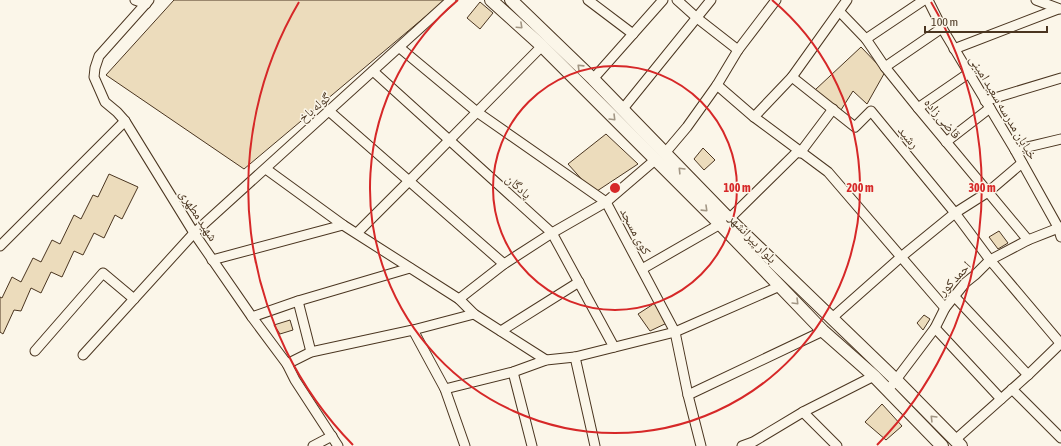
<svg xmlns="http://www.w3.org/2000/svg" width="1061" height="446" viewBox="0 0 1061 446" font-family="'Asap Condensed','Noto Naskh Arabic',sans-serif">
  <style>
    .building { fill: #ecdcbc; stroke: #4a3520 }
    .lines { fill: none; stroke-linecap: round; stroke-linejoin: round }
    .minor-casing { stroke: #4a3520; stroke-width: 11 }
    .major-casing { stroke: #4a3520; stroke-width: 14 }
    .minor { stroke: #fbf6e9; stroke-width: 9 }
    .major { stroke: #fbf6e9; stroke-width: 12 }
    .oneway { stroke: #a29684 }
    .ring { fill: none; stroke: #d62828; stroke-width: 2 }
    .labels { text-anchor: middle; stroke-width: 3; stroke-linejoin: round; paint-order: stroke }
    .street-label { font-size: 13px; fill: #4a3520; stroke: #fbf6e9 }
    .centre { fill: #d62828; stroke: #fbf6e9; stroke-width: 2 }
    .ring-label { font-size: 12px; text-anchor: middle; font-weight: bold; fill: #d62828; stroke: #fbf6e9; stroke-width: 3; stroke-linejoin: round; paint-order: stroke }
  </style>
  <rect width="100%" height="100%" fill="#fbf6e9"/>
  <g class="building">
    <path d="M174 0H445L244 169 106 75Z"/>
    <path d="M480 2 493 13 480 29 467 18Z"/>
    <path d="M861 47 885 72 867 104 853 91 841 110 815 90Z"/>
    <path d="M606 134 638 164 594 193 568 164Z"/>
    <path d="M703 148 715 160 704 170 694 159Z"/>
    <path d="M109 174 138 187 122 219 115 215 104 238 94 233 83 255 74 251 62 277 51 272 41 293 31 288 21 311 14 310 3 334 0 332V297L2 298 12 277 21 282 33 258 41 262 52 240 60 244 74 215 81 219 93 195 98 197Z"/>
    <path d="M999 231 1008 243 998 249 989 237Z"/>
    <path d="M655 303 669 322 650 331 638 314Z"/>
    <path d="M924 315 930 319 923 330 917 323Z"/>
    <path d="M290 320 293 330 280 334 274 325Z"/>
    <path d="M882 404 902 426 886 440 865 422Z"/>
  </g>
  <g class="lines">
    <g class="minor-casing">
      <g id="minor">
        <path d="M135 0 146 4"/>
        <path d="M149 0 99 56 95 68 94 77 105 102 117 112 125 121 194 233 252 317 287 364 295 380 338 446"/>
        <path d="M588 0 633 34"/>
        <path d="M677 0 697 18 738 50"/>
        <path d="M928 0 942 28 1015 150 1058 227 1061 237"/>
        <path d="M1036 0 1060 9"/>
        <path d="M840 12 866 39 885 67 918 108 1028 240"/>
        <path d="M866 39 924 0"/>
        <path d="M400 48 477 112 606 202 675 332 688 395 701 446"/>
        <path d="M954 49 1058 9"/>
        <path d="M885 67 942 28"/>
        <path d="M373 71 552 233 614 347"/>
        <path d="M792 77 855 127 871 111 955 213 990 260 1061 344"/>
        <path d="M593 79 663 0"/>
        <path d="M717 85 754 117 828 172 945 308"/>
        <path d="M985 101 1061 78"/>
        <path d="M918 108 969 73"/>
        <path d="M622 110 711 0"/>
        <path d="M329 111 504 264"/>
        <path d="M754 117 792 77 847 0"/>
        <path d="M946 142 990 108"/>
        <path d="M1015 150 1061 139"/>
        <path d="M665 153 687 127 717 85 738 50 776 0"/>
        <path d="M800 153 833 109"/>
        <path d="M266 169 343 225 459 299 474 314 546 360"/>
        <path d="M357 233 409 181 542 46"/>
        <path d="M0 246 125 121"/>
        <path d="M212 260 343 225"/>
        <path d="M642 269 729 219 798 151"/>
        <path d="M954 296 1028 375"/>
        <path d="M459 299 504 264 552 233 606 202 655 160"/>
        <path d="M298 301 311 352"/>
        <path d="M252 317 298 301 410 268"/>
        <path d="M832 318 901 257 955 213 988 192 1022 163"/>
        <path d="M935 328 1001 399"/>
        <path d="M413 330 445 389 465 446"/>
        <path d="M501 331 579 282"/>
        <path d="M35 351 103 273 134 299"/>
        <path d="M83 355 194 233 451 0"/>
        <path d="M575 357 595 446"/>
        <path d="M287 364 311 352 413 330 474 314"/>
        <path d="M513 372 532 446"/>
        <path d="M892 385 935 328 945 308 965 283 975 275 990 260 1028 240 1061 227"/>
        <path d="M445 389 513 372 546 360 575 357 675 332 780 286"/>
        <path d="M1012 389 1061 438"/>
        <path d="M688 395 823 331"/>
        <path d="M803 412 837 446"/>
        <path d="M955 440 1028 375 1061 343"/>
        <path d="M313 446 332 436"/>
        <path d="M742 446 753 442 803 412 874 376"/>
      </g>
    </g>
    <g class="major-casing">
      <g id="major">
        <path d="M491 0 542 46 721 225 823 331 874 376 942 446"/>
        <path d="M511 0 593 79 729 219 896 380 961 446"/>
      </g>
    </g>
    <use href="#minor" class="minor"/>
    <use href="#major" class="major"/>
  </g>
  <defs><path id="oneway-chevron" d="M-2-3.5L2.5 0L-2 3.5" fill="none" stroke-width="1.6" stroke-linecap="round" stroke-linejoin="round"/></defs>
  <g class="oneway">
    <use href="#oneway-chevron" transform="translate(520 26) rotate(43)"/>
    <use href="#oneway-chevron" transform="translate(580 67) rotate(-136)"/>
    <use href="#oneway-chevron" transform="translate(613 118) rotate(45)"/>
    <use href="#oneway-chevron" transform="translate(681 170) rotate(-134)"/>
    <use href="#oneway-chevron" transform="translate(705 209) rotate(44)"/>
    <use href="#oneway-chevron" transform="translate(796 302) rotate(45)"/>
    <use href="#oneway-chevron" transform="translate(933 418) rotate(-135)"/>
  </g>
  <g class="ring">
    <circle cx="615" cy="188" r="122"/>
    <path d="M772 0A245 245 0 1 1 458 0"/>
    <path d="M353 445A367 367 0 0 1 299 2M931 2A367 367 0 0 1 877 445"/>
  </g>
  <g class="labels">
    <g class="street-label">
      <text transform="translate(314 107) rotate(-41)" y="5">گوله باخ</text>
      <text transform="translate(1004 107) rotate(59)" y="5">خیابان مدرسه سعید امینی</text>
      <text transform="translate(943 118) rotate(50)" y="5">قاضی زاده</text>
      <text transform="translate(909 137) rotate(50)" y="5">رشید</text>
      <text transform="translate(519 186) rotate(42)" y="5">پادگان</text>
      <text transform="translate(199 215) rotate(57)" y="5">شهید مطهری</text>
      <text transform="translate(636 231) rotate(62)" y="5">کوی مسجد</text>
      <text transform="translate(753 238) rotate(46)" y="5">بلوار پیرانشهر</text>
      <text transform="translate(954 278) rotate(-47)" y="5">احمد کور</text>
    </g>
  </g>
  <circle cx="615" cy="188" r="6" class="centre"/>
  <g class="ring-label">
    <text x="737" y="192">100 m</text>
    <text x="860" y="192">200 m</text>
    <text x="982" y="192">300 m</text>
  </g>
  <path d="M925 26v6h122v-6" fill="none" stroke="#4a3520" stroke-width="2"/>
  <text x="931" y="26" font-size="12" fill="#4a3520" stroke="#fbf6e9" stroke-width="3" paint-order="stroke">100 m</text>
</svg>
